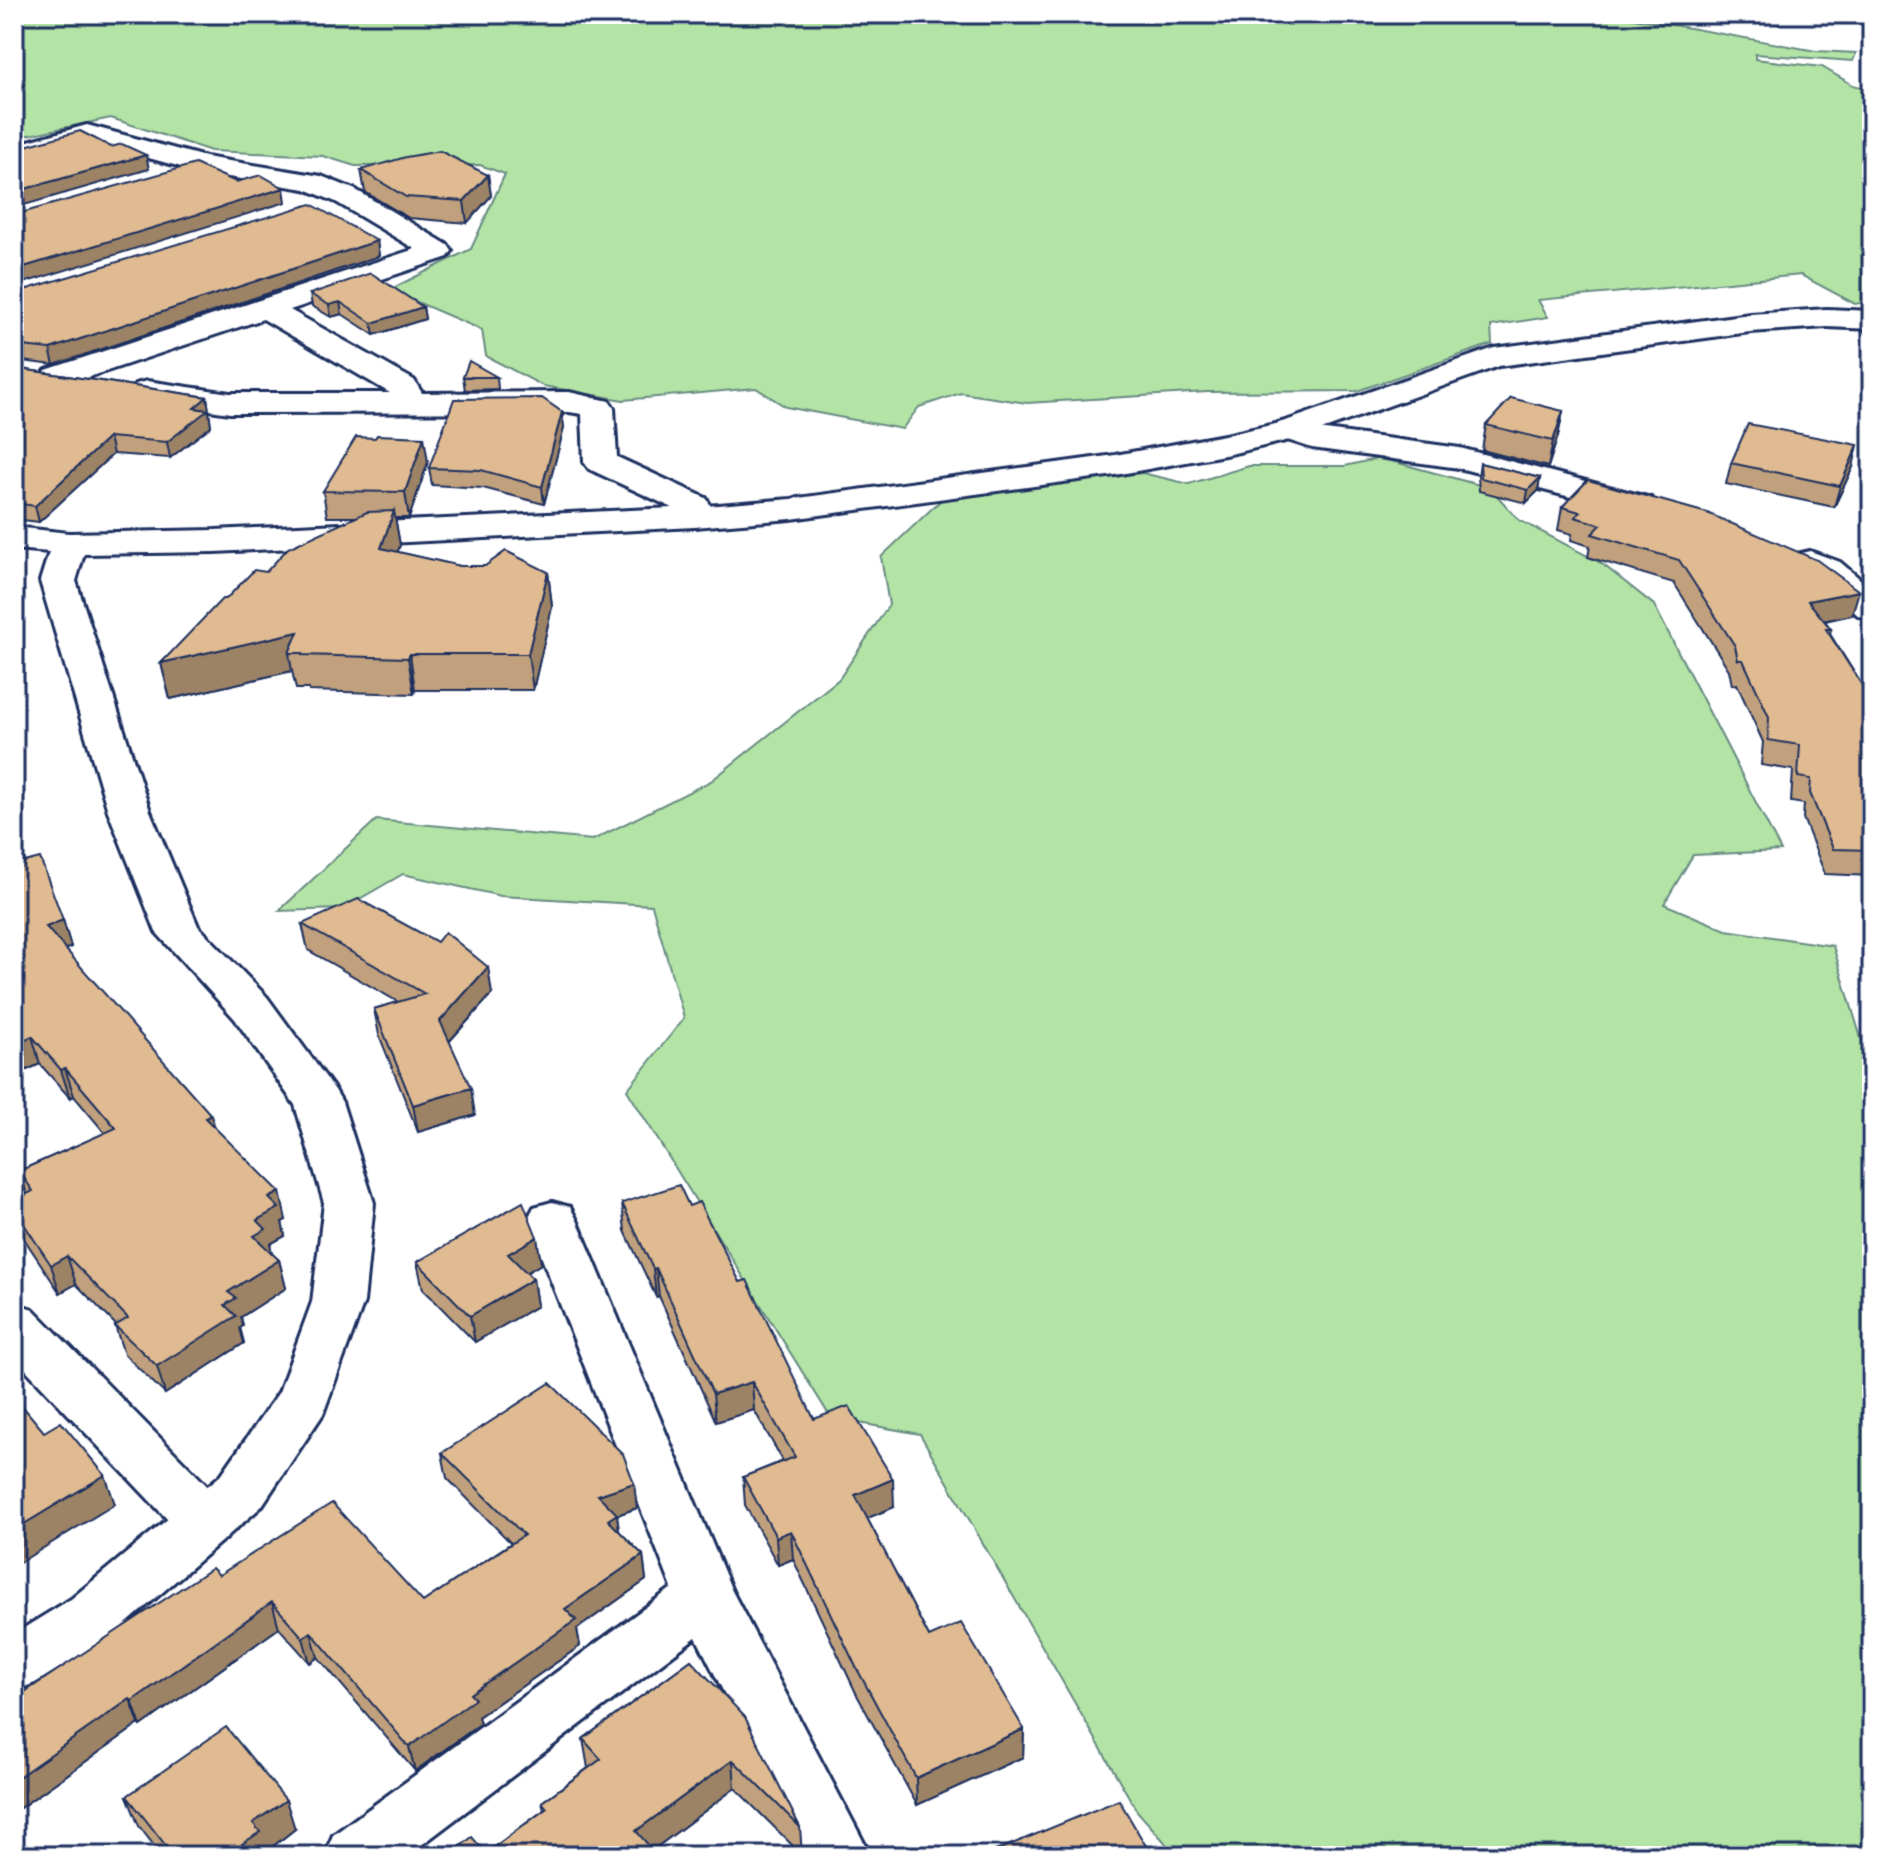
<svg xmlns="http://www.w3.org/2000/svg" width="1886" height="1870" viewBox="0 0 1886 1870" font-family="'Indie Flower',sans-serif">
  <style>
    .green { fill: #b3e4a5; stroke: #678a82; stroke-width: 2 }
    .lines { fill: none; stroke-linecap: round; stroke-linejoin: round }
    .street-casing { stroke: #1b2f5e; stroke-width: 6 }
    .secondary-casing { stroke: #1b2f5e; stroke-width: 6 }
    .street { fill: #fff; fill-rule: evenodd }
    .secondary { fill: #fff; fill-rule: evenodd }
    .wall { fill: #c1a17d; stroke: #1b2f5e; stroke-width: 2 }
    .shaded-wall { fill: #9d8366; stroke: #1b2f5e; stroke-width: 2 }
    .building { fill: #e0bb91; stroke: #1b2f5e; stroke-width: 2 }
  </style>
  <rect width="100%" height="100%" fill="#fff"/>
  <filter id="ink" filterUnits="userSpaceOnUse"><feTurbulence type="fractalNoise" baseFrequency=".0125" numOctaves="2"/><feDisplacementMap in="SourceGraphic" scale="16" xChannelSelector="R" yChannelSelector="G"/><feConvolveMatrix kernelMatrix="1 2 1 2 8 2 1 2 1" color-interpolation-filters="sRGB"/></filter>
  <g filter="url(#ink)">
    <g class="green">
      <path d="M14 14H1612L1816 51 1856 53 1853 61 1755 54V59L1822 67 1853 85 1872 90V301L1855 304 1801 275 1538 300 1548 317 1491 326 1492 344 1357 391 1207 392 1027 403 961 393 919 407 902 429 786 407 756 388 623 400 543 386 486 356 482 330 389 290 471 249 505 174 480 165 355 166 323 156 211 151 111 118 14 138Z"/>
      <path d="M1380 458 1490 488 1519 520 1601 563 1654 605 1781 851 1693 855 1664 904 1726 930 1833 946 1864 1048 1872 1051V1856H1177L1137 1811 920 1434 831 1418 627 1090 684 1018 652 905 501 896 403 874 342 909 279 911 376 820 593 840 711 781 839 679 889 605 881 557 943 498 1142 473 1189 484 1249 466H1345Z"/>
    </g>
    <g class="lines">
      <g class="street-casing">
        <g id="street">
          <path d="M87 125 205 157 321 176 356 190 448 245 452 251 448 257 290 310 414 380 422 393 569 392 609 401 614 408 617 457 706 498C713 507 713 515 706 524L694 527 682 524 677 510 589 469 584 462 582 414 569 412 230 413 147 401 136 398 131 391 136 384 147 381 230 393H390L263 319 68 384 57 386 46 384 41 377 46 370 415 249 336 202 305 189 203 173 87 141 14 161V145Z"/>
          <path d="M1290 420 1318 429 1460 448 1651 498 1656 505 1651 512 1639 515 1459 468 1312 448 1278 437 1274 430 1278 423Z"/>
          <path d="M1810 551 1840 562 1872 589V619L1859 616 1814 578 1797 570 1792 562 1797 554Z"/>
          <path d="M552 1202 570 1207 577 1220 732 1591 871 1856H806L696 1637 407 1856H324L333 1835 672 1588 527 1220 534 1207Z"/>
          <path d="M14 1303 33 1309 226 1505 235 1522 226 1539 206 1545 186 1539 14 1357Z"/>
        </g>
      </g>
      <g class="secondary-casing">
        <path id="secondary" d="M1827 309 1872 311V329L1827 327 1750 332 1499 366 1302 437 1230 454 1115 475 791 519 694 527 215 552 84 554 76 581 150 811 198 926 267 997 335 1090 342 1102 374 1203 364 1302 323 1414 261 1507 113 1635 35 1683 14 1691V1634L71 1599 221 1475 279 1392 312 1302 324 1203 295 1105 235 1019 156 932 108 811 40 581 49 552 14 549V527L69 533 215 530 694 507 791 499 1115 455 1230 434 1280 423 1494 348 1750 314Z"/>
      </g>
      <use href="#street" class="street"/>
      <use href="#secondary" class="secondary"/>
    </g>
    <g class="wall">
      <path d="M361 170 488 175 491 196 467 223 409 218 365 192Z"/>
      <path d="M377 241 379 256 54 365 14 360V293Z"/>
      <path d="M310 294 423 307 425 319 374 335 342 314 331 317 312 306Z"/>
      <path d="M14 368 207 397 211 426 170 458 113 454 39 522 14 519Z"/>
      <path d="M463 377H497L498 389 465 390Z"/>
      <path d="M1563 411 1558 436 1548 467 1482 450 1486 425Z"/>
      <path d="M562 412 564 428 544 504 483 488 432 485 429 468Z"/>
      <path d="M428 462 409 518H395L400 545 397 552 460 566 548 572 552 607 533 690H415L414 694 309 691V689H296L292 671 170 699 161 663 226 599 266 572 357 517H327L323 491Z"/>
      <path d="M1480 463 1540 478 1538 491 1526 503 1479 491 1478 476Z"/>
      <path d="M1731 463 1853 467 1834 507 1726 484Z"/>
      <path d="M1588 480 1852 615 1825 621 1831 629 1830 634 1872 701V876L1825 874 1803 818 1804 804 1791 802 1793 770 1761 765 1763 742 1737 684 1732 685 1729 670 1674 583 1588 557 1590 546 1571 540 1572 534 1558 530 1562 507Z"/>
      <path d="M25 862 63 920 71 947 65 949 214 1128 286 1220 282 1222 285 1236 270 1244 272 1254 279 1260 286 1288 241 1317 243 1326 240 1328 244 1343 165 1394 124 1354 115 1326 116 1325 76 1284 60 1293 19 1231 14 1215V1201L27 1194 19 1171 105 1133 74 1096 70 1098 40 1064 14 1076Z"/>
      <path d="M302 924 492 994 449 1042 475 1115 418 1132 379 1035 374 1009 398 1002 308 950Z"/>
      <path d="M622 1203 689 1206 740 1282 814 1419 894 1507 867 1518 929 1637 1024 1729 1023 1757 917 1805 857 1695 793 1559 778 1565 745 1505 743 1477 783 1461 754 1410 716 1422 659 1296 656 1297 625 1231Z"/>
      <path d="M417 1262 541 1264 526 1273 533 1279 537 1306 475 1342 423 1289Z"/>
      <path d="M442 1453 637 1508 617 1515 619 1531 643 1555 646 1580 577 1629 580 1646 478 1717 480 1724 415 1771 318 1657 310 1663 279 1628 141 1726 139 1724 14 1812 219 1575 423 1602 511 1543 447 1478Z"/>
      <path d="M691 1660 800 1827 802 1855 735 1788 653 1850 486 1853 544 1810 542 1802 588 1768 583 1739Z"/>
      <path d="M127 1796 295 1829 267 1851 268 1856H162L139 1826Z"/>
    </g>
    <g class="shaded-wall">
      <path d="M146 155 149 169 14 208V192Z"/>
      <path d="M488 175 491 196 467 223 464 201Z"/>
      <path d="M284 188 286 202 14 286V270Z"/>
      <path d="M377 241 379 256 54 365 50 349Z"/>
      <path d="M340 302 342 314 331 317 329 305Z"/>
      <path d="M423 307 425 319 374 335 372 323Z"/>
      <path d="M207 397 211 426 170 458 167 442 194 408Z"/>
      <path d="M1563 411 1558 436 1548 467 1553 441Z"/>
      <path d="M562 412 564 428 544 504 542 487Z"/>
      <path d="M109 437 113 454 39 522 35 506Z"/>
      <path d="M424 437 428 462 409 518 405 492Z"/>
      <path d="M1858 445 1853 467 1834 507 1840 486Z"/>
      <path d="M1540 478 1538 491 1526 503 1528 490Z"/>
      <path d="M394 511 400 545 387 583 381 548Z"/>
      <path d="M548 572 552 607 533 690 528 654Z"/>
      <path d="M1859 591 1852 615 1802 625 1808 601Z"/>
      <path d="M298 632 289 653 292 671 170 699 161 663Z"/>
      <path d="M410 654 415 690 414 694 408 658Z"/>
      <path d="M63 920 71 947 54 954 46 927Z"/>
      <path d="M488 967 492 994 444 1047 440 1021Z"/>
      <path d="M32 1036 40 1064 14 1076V1045Z"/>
      <path d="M65 1068 74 1096 70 1098 61 1070Z"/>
      <path d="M471 1088 475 1115 418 1132 413 1105Z"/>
      <path d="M211 1115 218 1143 205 1118Z"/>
      <path d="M280 1192 286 1220 282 1222 285 1236 270 1244 273 1257 254 1236 257 1220 269 1198Z"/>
      <path d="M537 1237 541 1264 512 1281 508 1254Z"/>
      <path d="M67 1256 76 1284 60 1293 51 1265Z"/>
      <path d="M279 1260 286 1288 241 1317 243 1326 240 1328 244 1343 165 1394 157 1366 228 1292Z"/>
      <path d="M656 1268 659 1296 656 1297 653 1269Z"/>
      <path d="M533 1279 537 1306 475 1342 470 1316Z"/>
      <path d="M752 1382 754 1410 716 1422 713 1394Z"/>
      <path d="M105 1475 115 1504 14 1566V1530Z"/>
      <path d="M893 1479 894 1507 856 1523 855 1495Z"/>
      <path d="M634 1483 637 1508 617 1515 620 1539 612 1545 598 1495Z"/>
      <path d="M791 1531 793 1559 778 1565 776 1537Z"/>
      <path d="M643 1555 646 1580 577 1629 580 1646 478 1717 480 1724 415 1771 409 1747 470 1694 565 1609Z"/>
      <path d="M272 1602 279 1628 141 1726 132 1701Z"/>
      <path d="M311 1632 318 1657 310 1663 303 1638Z"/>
      <path d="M130 1699 139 1724 14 1812V1780Z"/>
      <path d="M1024 1729 1023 1757 917 1805 916 1778Z"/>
      <path d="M733 1760 735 1788 645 1856 636 1831Z"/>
      <path d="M286 1800 295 1829 267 1851 268 1856H247L242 1844 253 1823Z"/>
      <path d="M1146 1846 1145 1856H1124Z"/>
    </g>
    <g class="building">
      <path d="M80 131 111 147 122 144 146 155 14 192V149Z"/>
      <path d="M440 151 488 175 464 201 406 197 361 170 406 157Z"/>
      <path d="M195 164 236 182 261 175 284 188 14 270V215Z"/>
      <path d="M311 204 377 241 50 349 14 345V293Z"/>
      <path d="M371 273 423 307 372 323 340 302 329 305 310 294Z"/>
      <path d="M469 361 497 377H463Z"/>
      <path d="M14 368 207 397 194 408 208 410 167 442 109 437 35 506 14 503Z"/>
      <path d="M542 398 562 412 542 487 481 470 429 468 454 399Z"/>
      <path d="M1511 398 1563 411 1553 441 1486 425Z"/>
      <path d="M1748 424 1858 445 1840 486 1731 463Z"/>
      <path d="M377 435 424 437 405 492 323 491 356 437 375 438Z"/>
      <path d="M1480 463 1540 478 1528 490 1481 478Z"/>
      <path d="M1588 480 1707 513 1817 560 1859 591 1808 601 1831 629H1826L1872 701V850L1833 849 1810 793 1811 779 1798 777 1800 745 1768 740 1769 717 1743 660H1738L1735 646 1679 560 1592 534 1601 525 1575 517 1580 512 1562 507Z"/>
      <path d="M394 511 381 548 460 566H485L506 551 548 572 528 654H410L408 658 302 655 303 653H289L298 632 161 663 222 599H226L254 570 266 572 288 548 367 512Z"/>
      <path d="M14 829 25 862 40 858 63 920 46 927 211 1115 205 1118 280 1192 269 1198 279 1208 257 1220 266 1229 254 1236 279 1260 228 1292 236 1298 225 1305 236 1316 157 1366 115 1326 128 1318 67 1256 51 1265 14 1209V1201L33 1191 19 1171 116 1128 65 1068 61 1070 32 1036 14 1045Z"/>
      <path d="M358 899 437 942 445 932 488 967 440 1021 471 1088 413 1105 374 1009 425 994 302 924Z"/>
      <path d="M679 1185 689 1206 699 1202 740 1282 747 1280 814 1419 849 1406 893 1479 855 1495 929 1637 961 1623 1024 1729 916 1778 856 1667 791 1531 776 1537 743 1477 795 1457 752 1382 713 1394 656 1268 653 1269 622 1203Z"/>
      <path d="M523 1202 537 1237 508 1254 533 1279 470 1316 417 1262Z"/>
      <path d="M550 1383 623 1454 634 1483 598 1495 617 1514 608 1520 643 1555 565 1609 576 1620 470 1694 475 1699 409 1747 311 1632 303 1638 272 1602 132 1701 130 1699 14 1780V1699L212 1568 219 1575 332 1503 423 1602 524 1535 442 1453Z"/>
      <path d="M14 1396 44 1432 61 1422 105 1475 14 1530Z"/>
      <path d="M691 1660 745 1717 800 1827 733 1760 636 1831 658 1856H448L472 1837 486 1853 547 1808 542 1802 601 1759 583 1739Z"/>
      <path d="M226 1727 286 1800 253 1823 260 1832 242 1844 252 1856H174L127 1796Z"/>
      <path d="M1119 1800 1146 1846 1124 1856H983Z"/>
    </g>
  </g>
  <rect width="1886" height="1870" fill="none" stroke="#fff" stroke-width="48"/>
  <rect x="24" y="24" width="1838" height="1822" fill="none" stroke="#1b2f5e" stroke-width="3" filter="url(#ink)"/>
</svg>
